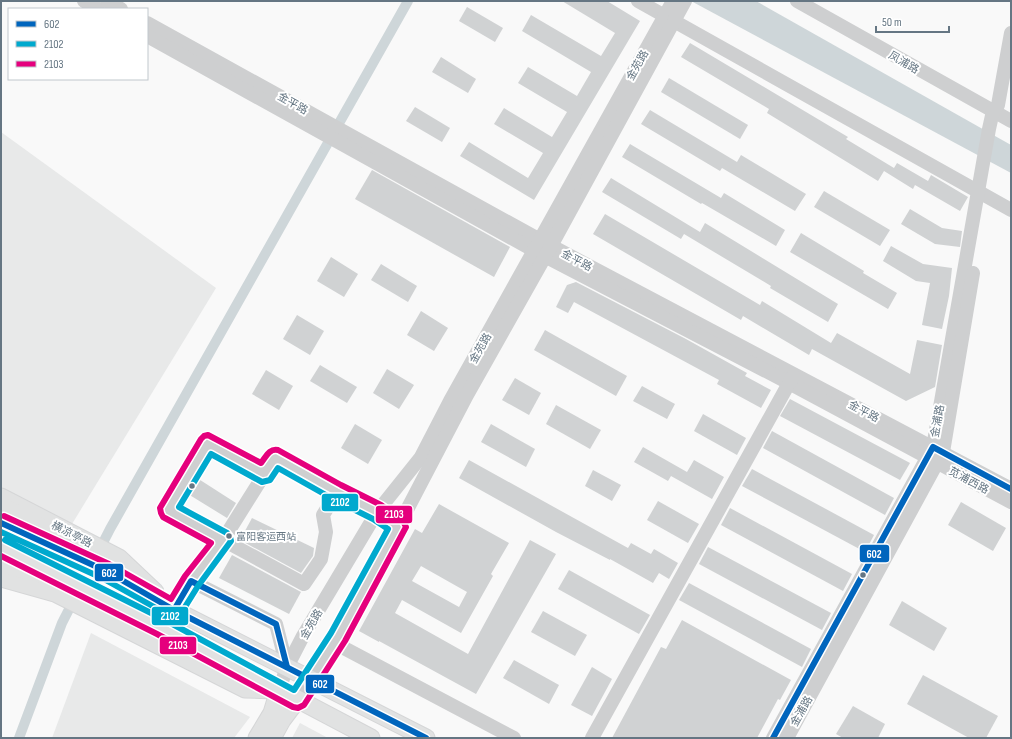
<svg xmlns="http://www.w3.org/2000/svg" width="1012" height="739" viewBox="0 0 1012 739" font-family="'Sofia Sans Condensed','Noto Sans SC',sans-serif">
  <style>
    .built { fill: #e8e9e9 }
    .water { fill: #ced6d9 }
    .lines { fill: none; stroke-linecap: round; stroke-linejoin: round }
    .canal { stroke: #ced6d9; stroke-width: 10 }
    .building { fill: #d0d2d3; fill-rule: evenodd }
    .major-casing { stroke: #d5d6d7; stroke-width: 19 }
    .highway-casing { stroke: #d5d6d6; stroke-width: 22 }
    .minor { stroke: #cecfd0; stroke-width: 14 }
    .major { stroke: #e1e2e2; stroke-width: 17 }
    .highway { stroke: #e1e2e2; stroke-width: 20 }
    .bus-1-casing { stroke: #fff; stroke-width: 9 }
    .bus-2-casing { stroke: #fff; stroke-width: 9 }
    .bus-3-casing { stroke: #fff; stroke-width: 9 }
    .bus-1 { stroke: #0065bd; stroke-width: 6 }
    .bus-2 { stroke: #00a9ce; stroke-width: 6 }
    .bus-3 { stroke: #e5007d; stroke-width: 6 }
    .bus-dot { fill: #657683; stroke: #fff; stroke-width: 1.5 }
    .labels { text-anchor: middle; stroke-width: 4; stroke-linejoin: round; paint-order: stroke }
    .bus-label { font-size: 10px; fill: #657683; stroke: #fff; text-anchor: start }
    .street-label { font-size: 11px; fill: #657683; stroke: #fff }
    .line-badge { stroke: #fff; stroke-width: 1.5 }
    .badge-label { font-size: 11px; text-anchor: middle; font-weight: bold; fill: #fff }
  </style>
  <rect width="100%" height="100%" fill="#f9f9f9"/>
  <g class="built">
    <path d="M1 132 216 288 72 524 1 489Z"/>
    <path d="M91 633 250 717 234 738H52Z"/>
    <path d="M300 723 328 738H292Z"/>
  </g>
  <path class="water" d="M691 1H756L1011 145V173Z"/>
  <g class="lines">
    <path class="canal" d="M19 738 62 623 110 529 408 1"/>
  </g>
  <g class="building">
    <path d="M562 1H607L640 21 534 200 460 156 469 142 528 178 543 153 494 124 504 108 552 137 567 112 518 83 528 67 577 96 591 72 522 31 531 15 601 56 615 33Z"/>
    <path d="M467 7 503 28 495 42 459 21Z"/>
    <path d="M690 43 848 137 846 139 894 168 897 163 928 181 931 175 968 197 960 211 915 185 913 189 884 171 878 181 767 113 769 109 681 57Z"/>
    <path d="M441 57 476 79 468 93 432 72Z"/>
    <path d="M669 78 748 125 740 139 661 92Z"/>
    <path d="M415 107 450 128 442 142 406 121Z"/>
    <path d="M650 110 737 162 741 155 806 194 795 211 722 168 720 171 641 124Z"/>
    <path d="M630 144 721 198 724 193 785 230 776 246 702 203 701 204 622 157Z"/>
    <path d="M372 170 510 247 494 277 355 199Z"/>
    <path d="M611 178 700 232 705 223 838 304 828 322 770 288 771 286 684 234 681 239 602 192Z"/>
    <path d="M824 191 890 230 880 246 814 207Z"/>
    <path d="M910 209 942 228 962 231 960 247 935 244 901 224Z"/>
    <path d="M605 214 760 305 762 301 831 343 837 333 910 374 917 340 942 345 935 387 906 401 812 349 809 355 743 316 741 320 593 234Z"/>
    <path d="M801 233 864 271 863 273 897 293 888 309 790 252Z"/>
    <path d="M891 246 923 264 952 268 949 296 942 329 922 325 930 283 916 281 883 261Z"/>
    <path d="M331 257 358 274 344 297 317 281Z"/>
    <path d="M381 264 417 286 408 302 371 280Z"/>
    <path d="M576 282 686 339 747 373 745 376 771 390 761 408 717 384 719 380 574 302 568 313 556 307 567 285Z"/>
    <path d="M421 311 448 328 434 351 407 335Z"/>
    <path d="M297 315 324 331 310 355 283 339Z"/>
    <path d="M545 330 627 376 616 396 534 350Z"/>
    <path d="M320 365 357 387 347 403 310 381Z"/>
    <path d="M387 369 414 385 399 409 373 393Z"/>
    <path d="M266 370 293 386 279 410 252 394Z"/>
    <path d="M515 378 541 393 529 415 502 400Z"/>
    <path d="M642 386 675 404 667 419 633 401Z"/>
    <path d="M790 399 910 463 900 480 780 416Z"/>
    <path d="M556 405 601 430 590 449 546 424Z"/>
    <path d="M703 414 746 438 737 455 694 431Z"/>
    <path d="M355 424 382 440 368 464 341 448Z"/>
    <path d="M491 424 535 449 526 467 481 442Z"/>
    <path d="M772 431 894 498 885 515 763 448Z"/>
    <path d="M643 447 687 472 694 460 724 477 712 499 671 476 668 481 634 462Z"/>
    <path d="M469 460 628 548 631 543 651 554 654 549 678 563 669 579 659 573 653 583 610 559V560L556 532 459 478Z"/>
    <path d="M752 469 874 535 865 552 742 486Z"/>
    <path d="M593 470 621 485 612 501 585 486Z"/>
    <path d="M197 478 236 503 227 518 188 494Z"/>
    <path d="M658 501 699 524 688 543 647 520Z"/>
    <path d="M961 502 1006 528 993 551 948 525Z"/>
    <path d="M439 504 509 543 491 574 493 576 461 633 402 600 395 613 468 654 530 540 556 554 476 694 379 641V642L359 631 415 529 422 533ZM421 566 467 592 459 607 412 581Z"/>
    <path d="M730 508 852 574 843 591 721 525Z"/>
    <path d="M252 518 314 548 313 556 301 573 240 540Z"/>
    <path d="M708 547 831 613 822 630 699 564Z"/>
    <path d="M232 555 301 592 289 614 219 578Z"/>
    <path d="M569 570 650 615 639 634 558 589Z"/>
    <path d="M689 583 811 649 802 667 679 600Z"/>
    <path d="M902 601 947 628 934 651 889 625Z"/>
    <path d="M543 611 587 635 575 656 531 632Z"/>
    <path d="M682 620 791 680 780 700 778 699 757 738H612L661 647 666 649Z"/>
    <path d="M514 660 559 685 549 704 503 678Z"/>
    <path d="M592 667 612 679 592 716 571 705Z"/>
    <path d="M923 675 998 716 986 738H969L907 704Z"/>
    <path d="M853 706 885 724 878 738H843L836 734Z"/>
  </g>
  <g class="lines">
    <g class="major-casing">
      <g id="major">
        <path d="M1 497 119 558 155 592"/>
        <path d="M1 523 73 555 106 571 174 610 426 738"/>
        <path d="M1 547 161 627 371 738"/>
        <path d="M1 578 55 593 245 689 275 690"/>
        <path d="M257 738 272 713 279 690"/>
        <path d="M272 738 282 720 297 700"/>
      </g>
    </g>
    <g class="highway-casing">
      <g id="highway">
        <path d="M1 507 42 529 73 555"/>
        <path d="M1 563 61 577"/>
      </g>
    </g>
    <g class="minor">
      <path d="M84 1 98 9"/>
      <path d="M107 1 121 9"/>
      <path d="M638 1 1011 210"/>
      <path d="M797 1 1011 121"/>
      <path d="M147 23 540 240 1011 489"/>
      <path d="M147 36 535 251 789 383 1011 502"/>
      <path d="M264 474 208 443 168 510 304 584 321 559 326 532 323 515 337 492"/>
      <path d="M191 581 276 624 287 667"/>
      <path d="M174 610 191 581 223 540 275 457 337 492 377 512 398 527"/>
      <path d="M342 647 514 738"/>
      <path d="M279 690 287 667 303 636 377 512 421 457 450 401 673 1"/>
      <path d="M297 700 311 680 341 631 398 527 467 395 551 246 685 1"/>
      <path d="M592 738 793 376"/>
      <path d="M773 738 933 447 989 129 993 111 998 105 1011 33"/>
      <path d="M787 738 943 452 973 273"/>
    </g>
    <use href="#major" class="major"/>
    <use href="#highway" class="highway"/>
    <g class="bus-1-casing">
      <g id="bus-1">
        <path d="M1 523 106 571 174 610 426 738"/>
        <path d="M174 610 191 581 276 624 287 667"/>
        <path d="M773 738 933 447 1011 489"/>
      </g>
    </g>
    <g class="bus-2-casing">
      <path id="bus-2" d="M1 532 102 578 174 618 180 615 198 586 231 541 230 537 227 533 179 507 211 454 262 482 270 480 278 468 333 499 373 519 388 529 331 633 294 690 165 620 5 540"/>
    </g>
    <g class="bus-3-casing">
      <path id="bus-3" d="M1 556 157 634 293 707 298 708 304 705 345 641 406 527 403 521 381 505 341 485 278 450C269 448 266 457 261 463L208 435 204 436 201 439 160 508 161 513 163 517 211 543 185 576 171 599 109 564 4 516"/>
    </g>
    <use href="#bus-1" class="bus-1"/>
    <use href="#bus-2" class="bus-2"/>
    <use href="#bus-3" class="bus-3"/>
  </g>
  <g class="bus-dot">
    <circle cx="192" cy="486" r="3.5"/>
    <circle cx="229" cy="536" r="3.5"/>
    <circle cx="863" cy="575" r="3.5"/>
  </g>
  <g class="labels">
    <g class="bus-label">
      <text x="236" y="540">富阳客运西站</text>
    </g>
    <g class="street-label">
      <text transform="translate(904 62) rotate(30)" y="4">凤浦路</text>
      <text transform="translate(637 65) rotate(-61)" y="4">金苑路</text>
      <text transform="translate(293 103) rotate(29)" y="4">金平路</text>
      <text transform="translate(577 260) rotate(28)" y="4">金平路</text>
      <text transform="translate(480 348) rotate(-61)" y="4">金苑路</text>
      <text transform="translate(864 411) rotate(28)" y="4">金平路</text>
      <text transform="translate(937 421) rotate(-80)" y="4">金浦路</text>
      <text transform="translate(969 480) rotate(28)" y="4">苋浦西路</text>
      <text transform="translate(72 534) rotate(27)" y="4">横凉亭路</text>
      <text transform="translate(311 624) rotate(-60)" y="4">金苑路</text>
      <text transform="translate(801 711) rotate(-61)" y="4">金浦路</text>
    </g>
  </g>
  <g class="line-badge">
    <rect x="321" y="493" width="38" height="19" rx="4" fill="#00a9ce"/>
    <rect x="375" y="505" width="38" height="19" rx="4" fill="#e5007d"/>
    <rect x="859" y="544" width="31" height="19" rx="4" fill="#0065bd"/>
    <rect x="94" y="563" width="30" height="19" rx="4" fill="#0065bd"/>
    <rect x="151" y="606" width="38" height="20" rx="4" fill="#00a9ce"/>
    <rect x="159" y="636" width="38" height="19" rx="4" fill="#e5007d"/>
    <rect x="305" y="674" width="30" height="20" rx="4" fill="#0065bd"/>
  </g>
  <g class="badge-label">
    <text x="340" y="506">2102</text>
    <text x="394" y="518">2103</text>
    <text x="874" y="558">602</text>
    <text x="109" y="577">602</text>
    <text x="170" y="620">2102</text>
    <text x="178" y="649">2103</text>
    <text x="320" y="688">602</text>
  </g>
  <rect width="1012" height="739" fill="none" stroke="#657683" stroke-width="4"/>
  <rect x="8" y="8" width="140" height="72" fill="#ffffff" stroke="#c1c8cd"/>
  <rect x="16" y="21" width="20" height="6" fill="#0065bd" stroke="#c1c8cd"/>
  <text x="44" y="28" font-size="12" fill="#657683">602</text>
  <rect x="16" y="41" width="20" height="6" fill="#00a9ce" stroke="#c1c8cd"/>
  <text x="44" y="48" font-size="12" fill="#657683">2102</text>
  <rect x="16" y="61" width="20" height="6" fill="#e5007d" stroke="#c1c8cd"/>
  <text x="44" y="68" font-size="12" fill="#657683">2103</text>
  <path d="M876 26v6h73v-6" fill="none" stroke="#657683" stroke-width="2"/>
  <text x="882" y="26" font-size="12" fill="#657683" stroke="#ffffff" stroke-width="3" paint-order="stroke">50 m</text>
</svg>
